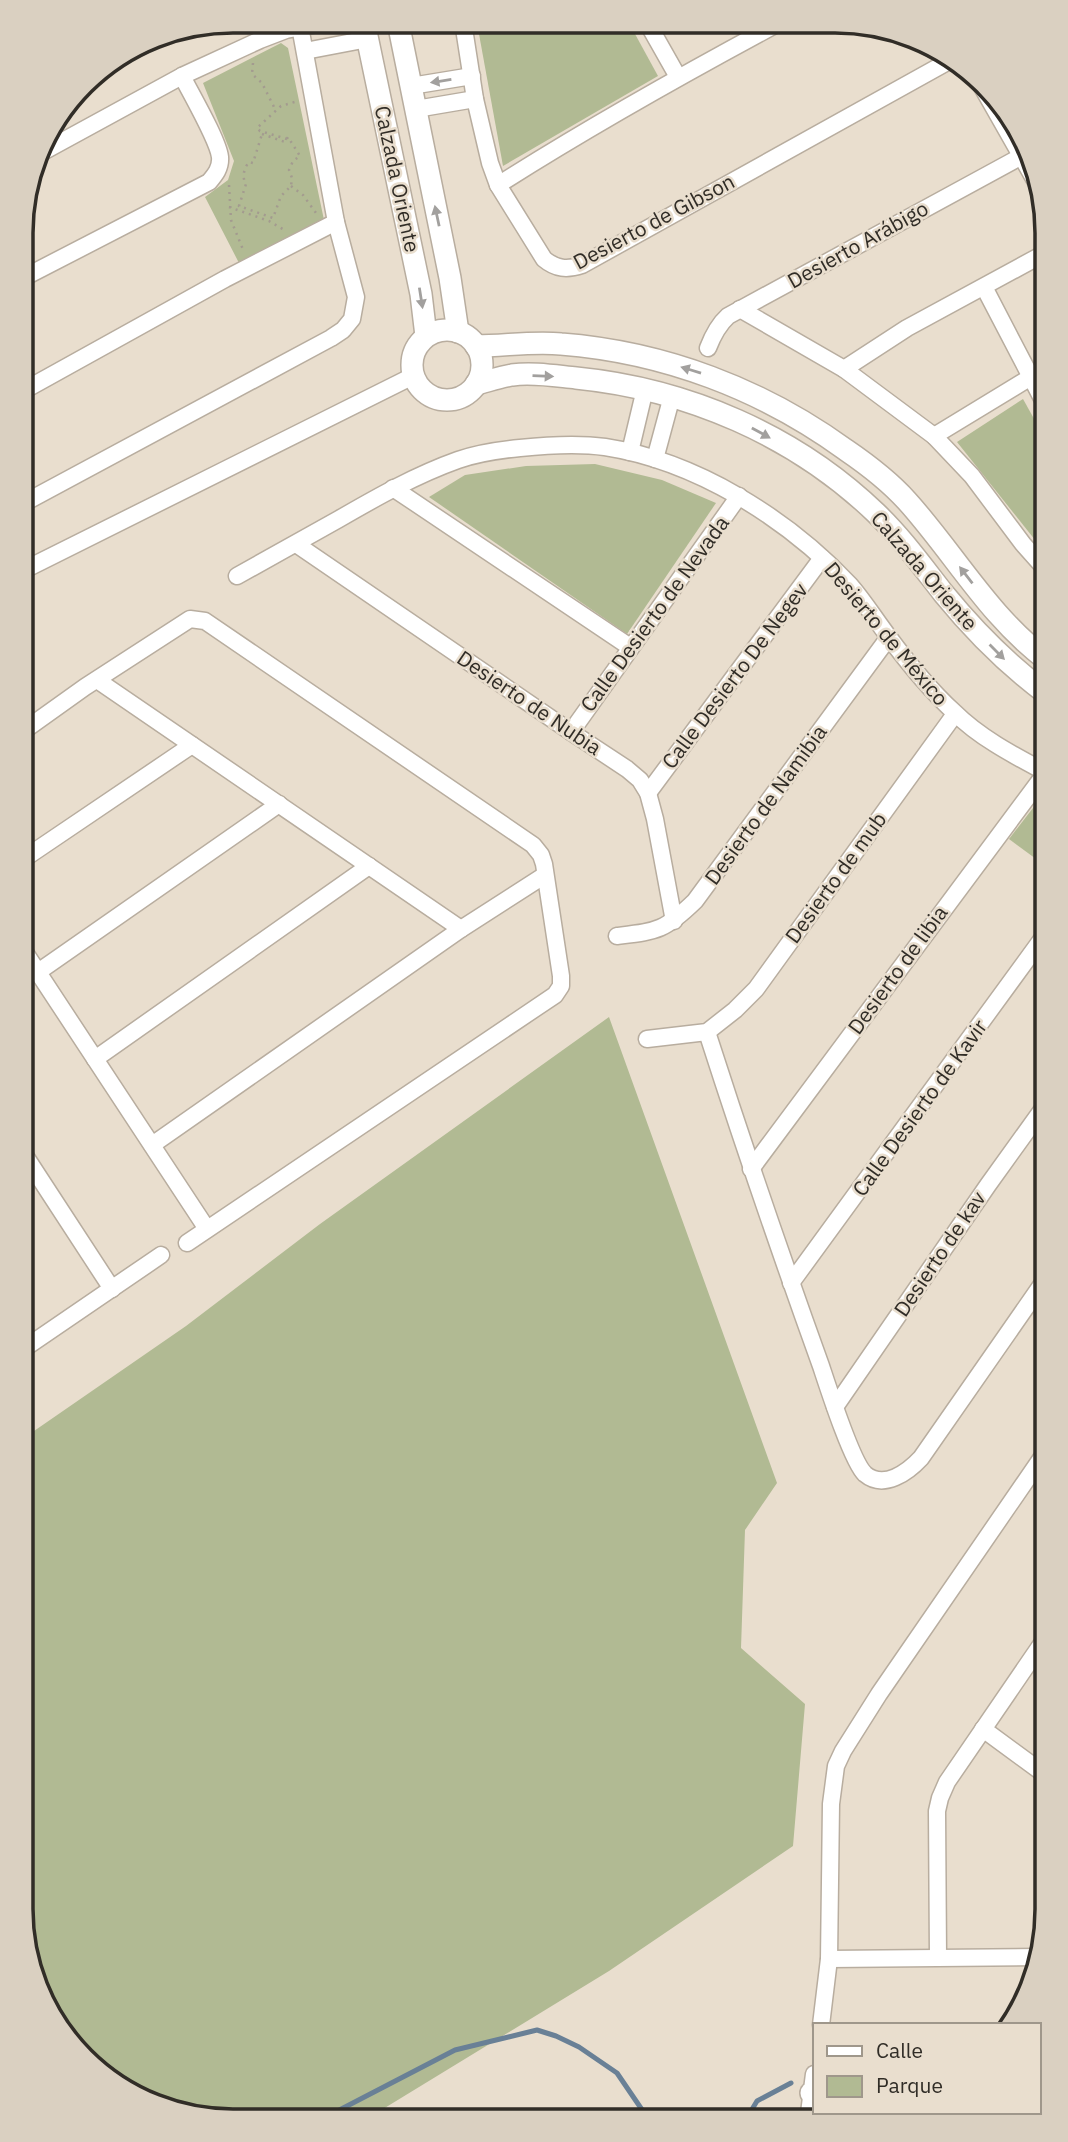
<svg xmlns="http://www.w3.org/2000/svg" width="1068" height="2142" viewBox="0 0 1068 2142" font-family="'IBM Plex Sans',sans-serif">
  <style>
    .green { fill: #b1ba93 }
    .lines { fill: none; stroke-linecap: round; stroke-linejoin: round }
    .stream { stroke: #698096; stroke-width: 5 }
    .street-casing { stroke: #b8ad9f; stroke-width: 19 }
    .secondary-casing { stroke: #b8ad9f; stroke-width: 24 }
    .path { stroke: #a39b8f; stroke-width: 2.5; stroke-dasharray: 2 5; stroke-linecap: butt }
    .street { stroke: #fff; stroke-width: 16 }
    .secondary { stroke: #fff; stroke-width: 21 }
    .oneway { fill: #a2a09e }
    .labels { text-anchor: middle; stroke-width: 5; stroke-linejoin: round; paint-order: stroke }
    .street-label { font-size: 21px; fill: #312d27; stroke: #e9dece }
    .rim { fill: none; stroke: #312d27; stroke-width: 3.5 }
  </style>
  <rect width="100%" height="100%" fill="#e9dece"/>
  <g class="green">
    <path d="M477 23H629L658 76 503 166Z"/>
    <path d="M281 43 288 48 324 220 239 263 205 197 228 180 234 161 203 83Z"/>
    <path d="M1023 399 1047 442V555L957 442Z"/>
    <path d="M595 464 662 480 716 503 627 634 429 497 465 475 526 466Z"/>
    <path d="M1043 795 1047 797V867L1009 839Z"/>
    <path d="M609 1017 777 1483 745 1530 741 1648 805 1704 793 1846 609 1971 365 2120 205 2119 152 2105 94 2069 32 1976 21 1908V1440L186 1326 320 1224Z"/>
  </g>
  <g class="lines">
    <g class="stream">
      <path d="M322 2119 455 2050 537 2030 556 2036 579 2047 617 2073 649 2120"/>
      <path d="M745 2121 757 2101 791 2083"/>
    </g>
    <g class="street-casing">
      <g id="street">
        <path d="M463 22 475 99 490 163 498 185 544 259C556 269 567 270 582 265L949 61"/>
        <path d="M648 24 678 77"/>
        <path d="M305 51 368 39"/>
        <path d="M977 78 1040 189"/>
        <path d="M411 86 472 76"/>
        <path d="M416 109 475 99"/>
        <path d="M39 154 182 76 260 40 286 30 328 22"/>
        <path d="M498 185C589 127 682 75 777 24"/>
        <path d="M23 278 209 182C215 175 221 168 220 157 218 140 191 94 182 76"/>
        <path d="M984 287 1047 408"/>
        <path d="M740 309 844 369 934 436 972 476 1023 544 1047 571"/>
        <path d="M708 348C713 335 718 325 728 316L1022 156"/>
        <path d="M844 369 907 328 1047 252"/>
        <path d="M23 391 225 279 336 222"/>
        <path d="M934 436 1031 377"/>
        <path d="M630 452 645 389"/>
        <path d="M655 459 672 396"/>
        <path d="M393 488 630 647"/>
        <path d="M22 504 331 338 343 330 352 319 356 297 336 222 299 21"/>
        <path d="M296 544 571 732 627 769 640 780 648 793 655 819 674 921"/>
        <path d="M22 571 413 376"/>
        <path d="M237 576C271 557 305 538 339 519 377 497 416 475 458 460 478 453 499 450 520 448 548 445 577 443 605 447 696 461 787 518 850 585 864 601 875 619 888 636 908 663 930 690 954 712 980 738 1015 756 1047 773"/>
        <path d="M97 680 461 929"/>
        <path d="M22 732 85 687 190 619 205 621 533 845 541 855 544 864 561 976V986L555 995 187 1243"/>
        <path d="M571 732 739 496"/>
        <path d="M648 793 822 558"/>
        <path d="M22 860 192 745"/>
        <path d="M617 936C658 931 664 931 695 901L889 637"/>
        <path d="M22 948 207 1229"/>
        <path d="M38 972 279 804"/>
        <path d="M707 1032C743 1144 781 1255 821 1366 828 1387 852 1462 865 1474 884 1490 908 1472 921 1458L1047 1277"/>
        <path d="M647 1039 707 1032 735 1010 756 989 955 714"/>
        <path d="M95 1059 369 866"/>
        <path d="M152 1145 461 929 545 875"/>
        <path d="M22 1151 112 1289"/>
        <path d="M751 1169 1047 771"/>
        <path d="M791 1283 1047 932"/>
        <path d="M22 1350 161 1255"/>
        <path d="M835 1407 988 1185 1047 1103"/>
        <path d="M983 1729 1047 1776"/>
        <path d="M938 1957 937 1811 940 1798 947 1782 1047 1636"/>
        <path d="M829 1959 1039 1957"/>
        <path d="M821 2025 829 1959 831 1804 836 1766 843 1751 879 1694 1047 1450"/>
        <path d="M808 2121 814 2074"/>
      </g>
    </g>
    <g class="secondary-casing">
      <g id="secondary">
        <path d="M364 22 421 294 426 336"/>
        <path d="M398 22 450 278 458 332"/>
        <circle cx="447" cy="365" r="35"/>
        <path d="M476 346C504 346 534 341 561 344 664 352 762 389 846 450 868 465 889 481 907 501 954 553 989 617 1047 660"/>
        <path d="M476 384C488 381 500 377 512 375 533 372 556 376 576 378 687 389 795 435 876 513 902 538 922 566 944 594 975 632 1008 665 1047 694"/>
        <path d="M811 2093H814"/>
      </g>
    </g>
    <g class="path">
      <path d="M253 63 252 74 262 83 276 111"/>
      <path d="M262 134 285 142 288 137 300 156 293 161 289 170 292 178 291 186 281 196 273 218 239 206 246 184C241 176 245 167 249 162L253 163Z"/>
      <path d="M287 139 260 131 257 128 281 106 298 101"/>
      <path d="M229 185 231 220 244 252"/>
      <path d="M291 186 303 195 316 213"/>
      <path d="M229 207 269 221 286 231"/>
    </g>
    <use href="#street" class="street"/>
    <use href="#secondary" class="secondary"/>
  </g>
  <defs><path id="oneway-solid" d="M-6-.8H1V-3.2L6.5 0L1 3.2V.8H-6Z" transform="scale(1.75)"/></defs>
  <g class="oneway">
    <use href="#oneway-solid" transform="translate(441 81) rotate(171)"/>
    <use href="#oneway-solid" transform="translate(437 216) rotate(-102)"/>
    <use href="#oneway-solid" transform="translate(421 298) rotate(81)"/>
    <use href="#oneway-solid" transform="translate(691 370) rotate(-163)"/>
    <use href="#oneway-solid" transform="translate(543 376) rotate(2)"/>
    <use href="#oneway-solid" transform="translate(761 433) rotate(29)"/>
    <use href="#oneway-solid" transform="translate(966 575) rotate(-128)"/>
    <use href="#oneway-solid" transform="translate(997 652) rotate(45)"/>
  </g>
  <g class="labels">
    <g class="street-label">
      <text transform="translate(397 179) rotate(78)" y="7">Calzada Oriente</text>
      <text transform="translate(654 222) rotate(-28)" y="7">Desierto de Gibson</text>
      <text transform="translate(858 245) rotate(-29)" y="7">Desierto Arábigo</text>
      <text transform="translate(924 571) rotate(49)" y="7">Calzada Oriente</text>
      <text transform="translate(655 614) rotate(-54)" y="7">Calle Desierto de Nevada</text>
      <text transform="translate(886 634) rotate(50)" y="7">Desierto de México</text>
      <text transform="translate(735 676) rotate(-53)" y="7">Calle Desierto De Negev</text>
      <text transform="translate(529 703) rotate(34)" y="7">Desierto de Nubia</text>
      <text transform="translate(766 805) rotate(-54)" y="7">Desierto de Namibia</text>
      <text transform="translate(836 878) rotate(-54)" y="7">Desierto de mub</text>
      <text transform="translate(898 970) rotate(-54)" y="7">Desierto de libia</text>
      <text transform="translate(920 1108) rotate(-54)" y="7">Calle Desierto de Kavir</text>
      <text transform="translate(940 1254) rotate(-56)" y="7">Desierto de kav</text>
    </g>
  </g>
  <path d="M0 0H1068V2142H0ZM233 33H835A200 200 0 0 1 1035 233V1909A200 200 0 0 1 835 2109H233A200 200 0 0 1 33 1909V233A200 200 0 0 1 233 33Z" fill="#dad0c1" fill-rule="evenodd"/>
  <path class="rim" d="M233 33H835A200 200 0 0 1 1035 233V1909A200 200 0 0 1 835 2109H233A200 200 0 0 1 33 1909V233A200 200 0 0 1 233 33Z"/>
  <rect x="813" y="2023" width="228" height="91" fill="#e9dece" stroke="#9f978b" stroke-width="2"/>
  <rect x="827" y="2046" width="35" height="10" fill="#ffffff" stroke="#9f978b" stroke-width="2"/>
  <text x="876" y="2058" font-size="21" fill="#312d27">Calle</text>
  <rect x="827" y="2076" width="35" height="21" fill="#b1ba93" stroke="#9f978b" stroke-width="2"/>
  <text x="876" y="2093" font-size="21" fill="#312d27">Parque</text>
</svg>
